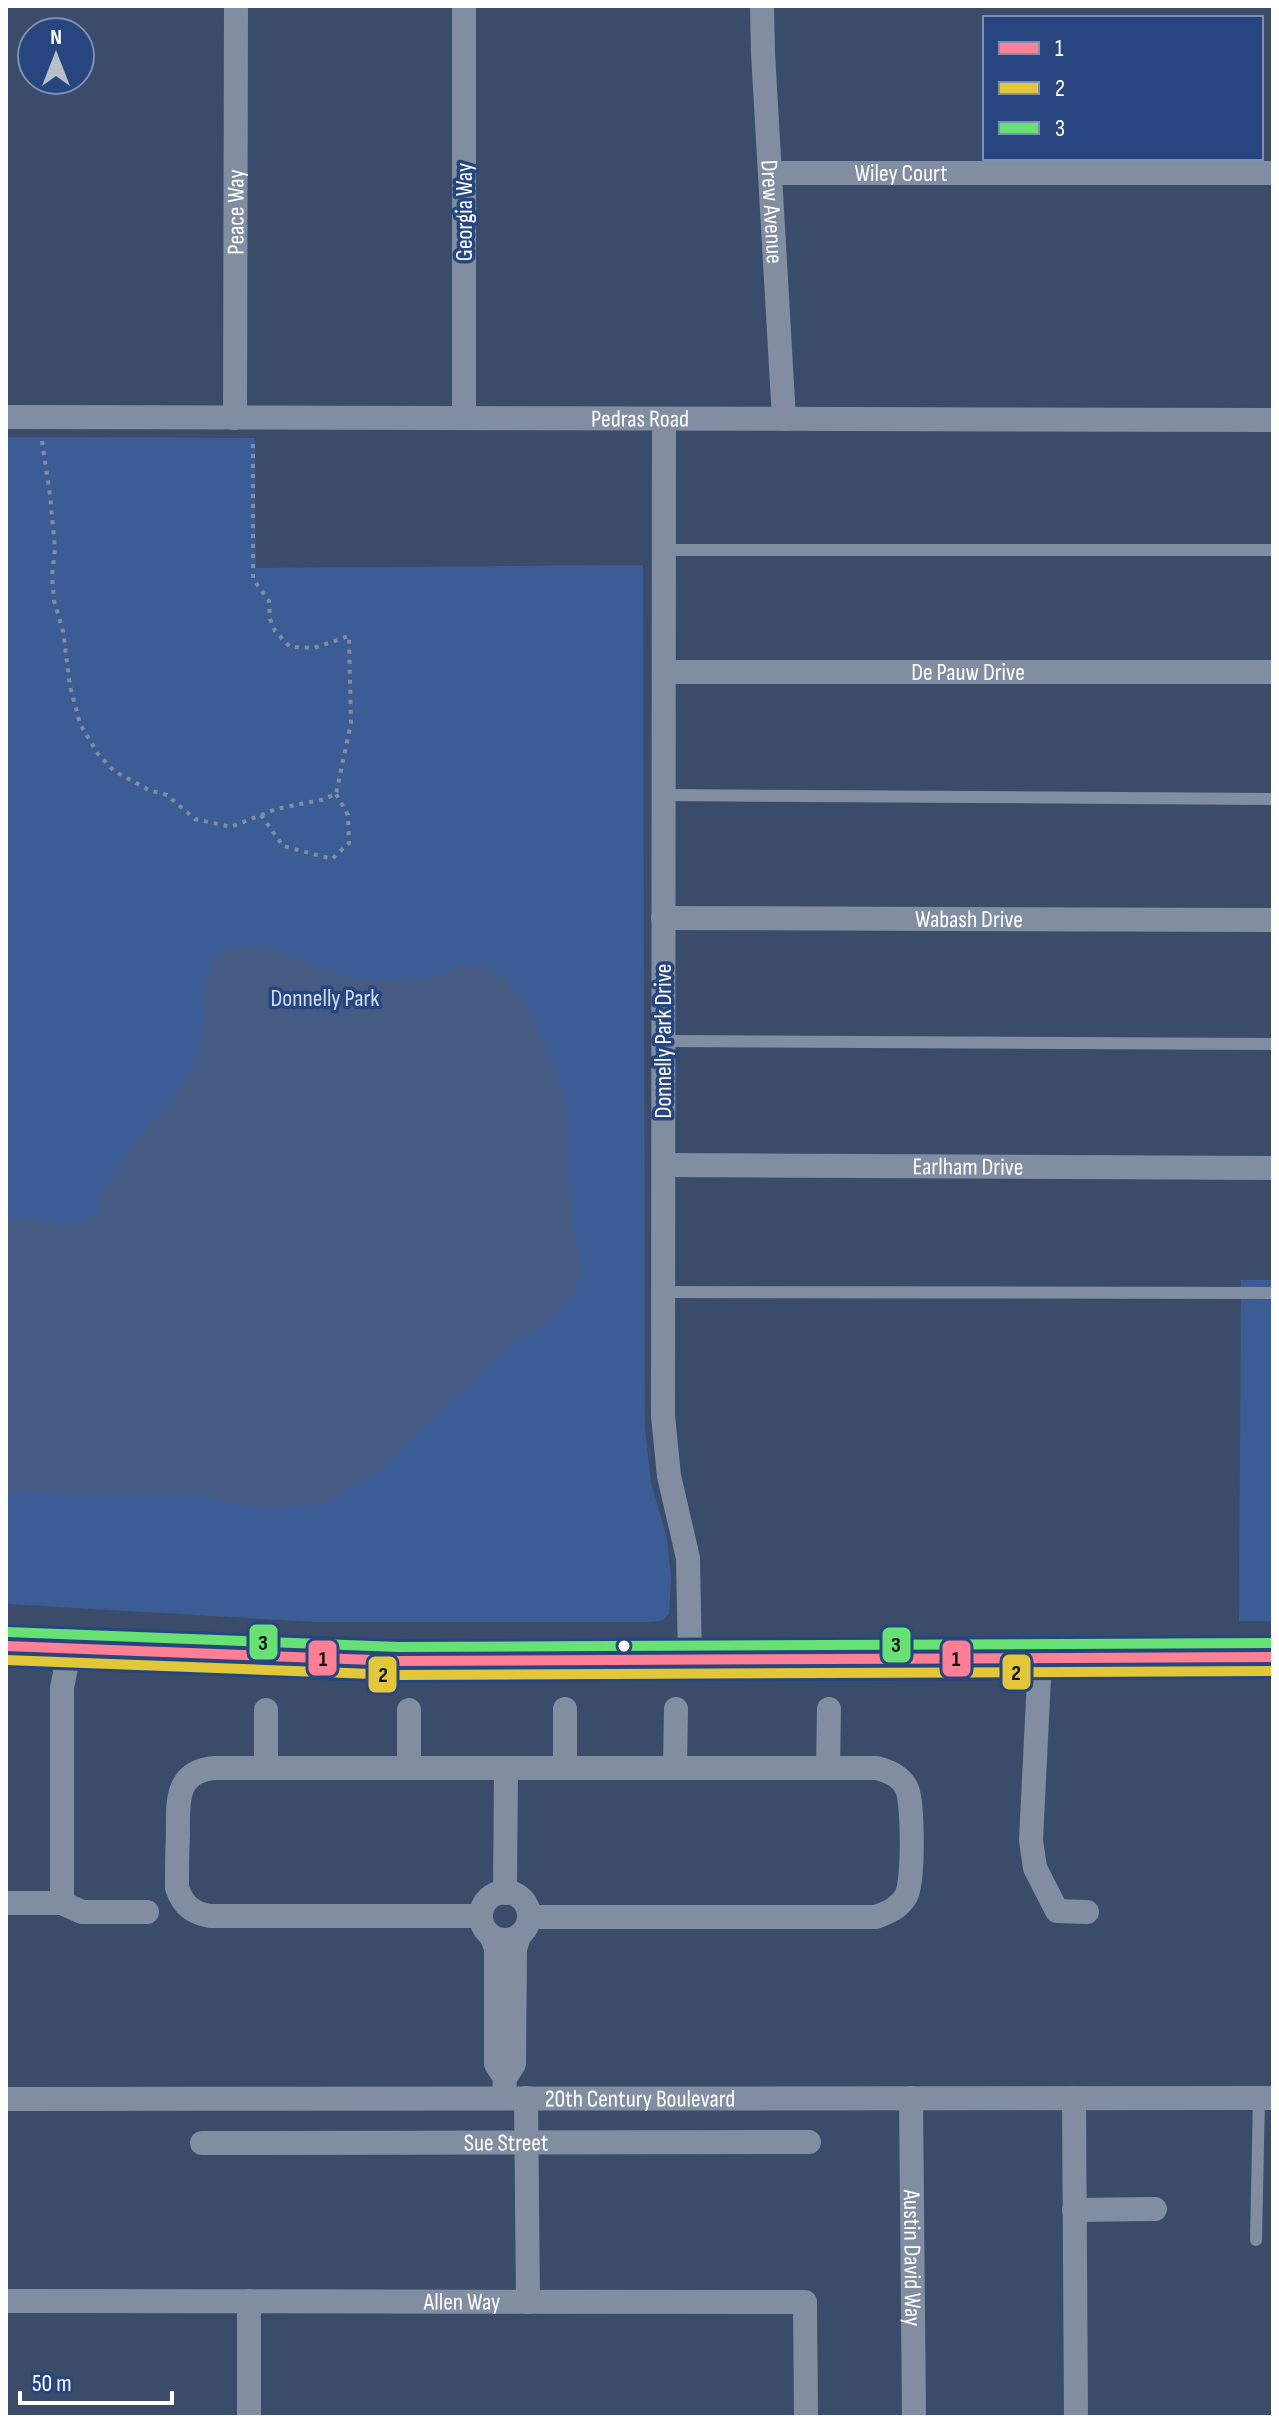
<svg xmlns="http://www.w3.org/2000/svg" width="1279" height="2423" viewBox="0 0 1279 2423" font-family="'Sofia Sans Condensed',sans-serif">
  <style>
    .green { fill: #3c5c95 }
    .water { fill: #465b84 }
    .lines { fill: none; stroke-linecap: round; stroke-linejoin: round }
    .path { stroke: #818da1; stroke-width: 4; stroke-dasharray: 4 6; stroke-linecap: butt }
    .service { stroke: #818da1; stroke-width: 12 }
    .minor { stroke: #818da1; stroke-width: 24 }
    .tertiary { stroke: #818da1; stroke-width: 28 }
    .bus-1-casing { stroke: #27467f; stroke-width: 16 }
    .bus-2-casing { stroke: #27467f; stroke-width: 16 }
    .bus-3-casing { stroke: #27467f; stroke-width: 16 }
    .bus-1 { stroke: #ff8095; stroke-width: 10 }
    .bus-2 { stroke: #e2c739; stroke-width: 10 }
    .bus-3 { stroke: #67e174; stroke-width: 10 }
    .bus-dot { fill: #fff; stroke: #27467f; stroke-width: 3 }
    .labels { text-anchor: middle; stroke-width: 7; stroke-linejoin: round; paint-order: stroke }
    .street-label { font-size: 24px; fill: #fff; stroke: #27467f }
    .park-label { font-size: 24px; fill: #d1def4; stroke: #27467f }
    .line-badge { stroke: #27467f; stroke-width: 3 }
    .pale-badge-label { font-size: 22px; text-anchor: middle; font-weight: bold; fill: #111 }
  </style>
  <rect width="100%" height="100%" fill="#3b4c6b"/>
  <g class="green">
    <path d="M6 437 255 438 256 568 643 565 645 1428 651 1482 667 1539 671 1577 669 1614 663 1620 652 1622H314L6 1604Z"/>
    <path d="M1241 1280H1273V1621H1239Z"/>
  </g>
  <path class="water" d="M236 945 272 949 318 968 350 977 395 981 430 979 461 966H476L499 973 508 981 530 1011 554 1066 568 1113V1187L573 1204 575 1241 584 1273C565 1309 551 1324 514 1342L374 1474 326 1503 290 1507H253L199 1496 54 1493C41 1488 22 1493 6 1492V1218L40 1220 68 1226 101 1213 97 1197 147 1126 177 1094 195 1061 205 1020 203 994 212 958Z"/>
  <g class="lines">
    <g class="path">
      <path d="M42 441 50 495 55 549 52 576 54 601 63 631 70 686 80 724 98 754 114 771 149 790 167 795 195 819 231 827 276 809 321 800 336 794 351 723 349 636 314 648 290 647 275 631 270 619 269 601 253 579V441"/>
      <path d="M261 815 283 846 332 859 349 843 348 815 336 794"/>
    </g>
    <g class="service">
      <path d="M663 550H1273"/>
      <path d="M664 795 1273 799"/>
      <path d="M663 1041 1273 1044"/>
      <path d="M662 1292 1273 1293"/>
      <path d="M1256 2240 1259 2098"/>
    </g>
    <g class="minor">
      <path d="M464 6V418"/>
      <path id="s1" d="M762 6 763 53 784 419"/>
      <path id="s2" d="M771 173H1273"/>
      <path id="s3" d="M6 417 1273 420"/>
      <path id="s4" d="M235 418 236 6"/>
      <path d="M664 419 663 1416 669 1476 688 1558 690 1660"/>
      <path id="s5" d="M664 672H1273"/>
      <path id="s6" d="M663 918 1273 920"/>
      <path id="s7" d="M664 1165 1273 1168"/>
      <path d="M1040 1658 1031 1840 1035 1868 1057 1911 1087 1912"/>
      <path d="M565 1709V1768"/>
      <path d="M266 1768V1710"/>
      <path d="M409 1768V1710"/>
      <path d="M675 1768 676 1709"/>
      <path d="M828 1768 829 1709"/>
      <circle cx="505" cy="1916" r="24"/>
      <path d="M505 1893 506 1768"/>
      <path d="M6 1903H62L82 1912H147"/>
      <path d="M62 1903V1688L70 1648"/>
      <path d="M481 1916H210C192 1913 183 1905 177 1888 177 1870 177 1853 178 1836 178 1804 174 1771 215 1768H877C890 1772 901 1776 907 1789 913 1803 914 1882 906 1896 899 1908 889 1912 876 1917H529"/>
      <path d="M491 1936 496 1948V2064L505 2078"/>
      <path d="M504 2098 505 2078 514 2064 515 1949 519 1936"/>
      <path d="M526 2098 528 2302"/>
      <path id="s8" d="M911 2098 914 2417"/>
      <path d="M1074 2098 1076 2417"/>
      <path id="s9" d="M6 2099 1273 2098"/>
      <path id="s10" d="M202 2143 809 2142"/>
      <path d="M1074 2210 1155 2209"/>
      <path id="s11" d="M6 2301 805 2302 806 2417"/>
      <path d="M249 2301V2417"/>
    </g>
    <path class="tertiary" d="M6 1646 277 1658 399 1661 1273 1657"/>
    <g class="bus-1-casing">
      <path id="bus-1" d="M6 1646 399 1661 1273 1657"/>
    </g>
    <g class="bus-2-casing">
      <path id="bus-2" d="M6 1660 399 1675 1273 1671"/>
    </g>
    <g class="bus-3-casing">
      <path id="bus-3" d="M7 1632 399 1647 1273 1643"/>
    </g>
    <use href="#bus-1" class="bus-1"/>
    <use href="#bus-2" class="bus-2"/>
    <use href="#bus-3" class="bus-3"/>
  </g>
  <circle class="bus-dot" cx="624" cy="1646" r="7"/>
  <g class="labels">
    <g class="street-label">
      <text dy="8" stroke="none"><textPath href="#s2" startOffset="130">Wiley Court</textPath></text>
      <text dy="8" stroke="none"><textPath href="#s4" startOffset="206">Peace Way</textPath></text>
      <text transform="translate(464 212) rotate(-90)" y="8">Georgia Way</text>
      <text dy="8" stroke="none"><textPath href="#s1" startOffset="206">Drew Avenue</textPath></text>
      <text dy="8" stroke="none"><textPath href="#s3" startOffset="634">Pedras Road</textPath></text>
      <text dy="8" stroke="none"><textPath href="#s5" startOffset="304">De Pauw Drive</textPath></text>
      <text dy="8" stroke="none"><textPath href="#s6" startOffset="306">Wabash Drive</textPath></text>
      <text transform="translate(663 1041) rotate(-90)" y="8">Donnelly Park Drive</text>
      <text dy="8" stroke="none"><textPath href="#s7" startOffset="304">Earlham Drive</textPath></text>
      <text dy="8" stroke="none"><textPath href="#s9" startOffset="634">20th Century Boulevard</textPath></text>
      <text dy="8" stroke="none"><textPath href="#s10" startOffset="304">Sue Street</textPath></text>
      <text dy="8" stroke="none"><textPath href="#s8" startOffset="160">Austin David Way</textPath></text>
      <text dy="8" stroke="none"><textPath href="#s11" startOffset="456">Allen Way</textPath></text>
    </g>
    <g class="park-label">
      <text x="325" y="1006">Donnelly Park</text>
    </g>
  </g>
  <g class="line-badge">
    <rect x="248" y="1623" width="31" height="38" rx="8" fill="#67e174"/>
    <rect x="881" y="1626" width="31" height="38" rx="8" fill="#67e174"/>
    <rect x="307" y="1639" width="31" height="38" rx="8" fill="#ff8095"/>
    <rect x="941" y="1639" width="31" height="39" rx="8" fill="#ff8095"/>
    <rect x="1001" y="1653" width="31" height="38" rx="8" fill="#e2c739"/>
    <rect x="367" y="1655" width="31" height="39" rx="8" fill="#e2c739"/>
  </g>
  <g class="pale-badge-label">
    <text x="263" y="1650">3</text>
    <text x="896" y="1652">3</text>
    <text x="323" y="1666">1</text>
    <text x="956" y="1666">1</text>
    <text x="1016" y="1680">2</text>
    <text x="383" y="1682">2</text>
  </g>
  <rect width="1279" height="2423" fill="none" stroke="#ffffff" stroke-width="16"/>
  <rect x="983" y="16" width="280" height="144" fill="#27467f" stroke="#7d90b2" stroke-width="2"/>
  <rect x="999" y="42" width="40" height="12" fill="#ff8095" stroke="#7d90b2" stroke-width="2"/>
  <text x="1055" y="56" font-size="24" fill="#ffffff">1</text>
  <rect x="999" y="82" width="40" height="12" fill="#e2c739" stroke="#7d90b2" stroke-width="2"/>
  <text x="1055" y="96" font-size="24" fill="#ffffff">2</text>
  <rect x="999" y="122" width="40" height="12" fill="#67e174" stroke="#7d90b2" stroke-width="2"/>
  <text x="1055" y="136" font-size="24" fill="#ffffff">3</text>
  <g transform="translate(56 56)"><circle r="38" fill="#27467f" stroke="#7d90b2" stroke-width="2"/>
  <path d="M0-6L14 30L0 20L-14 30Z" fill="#bac0cb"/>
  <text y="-12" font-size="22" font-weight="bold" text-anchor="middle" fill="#ffffff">N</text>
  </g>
  <path d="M20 2391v12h152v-12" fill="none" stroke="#ffffff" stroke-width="4"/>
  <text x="32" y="2391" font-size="24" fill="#ffffff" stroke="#27467f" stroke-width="6" paint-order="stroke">50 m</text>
</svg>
